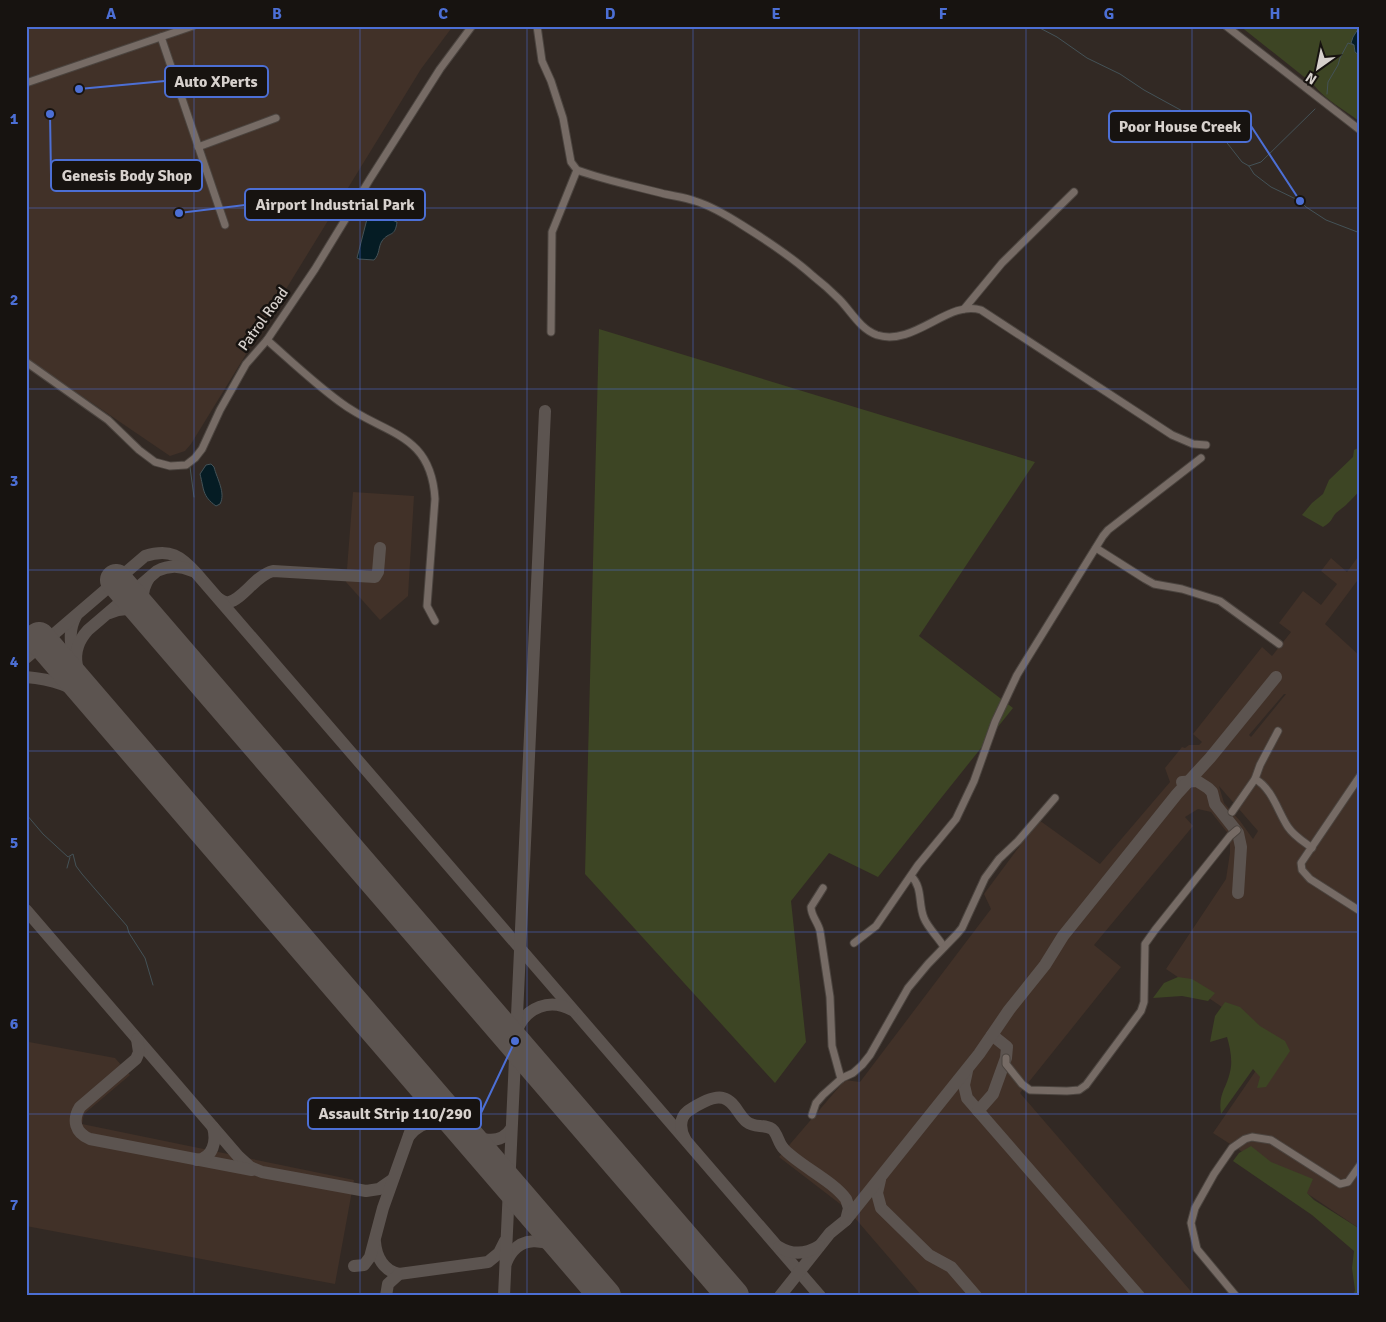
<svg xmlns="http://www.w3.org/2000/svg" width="1386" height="1322" viewBox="0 0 1386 1322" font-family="Signika,sans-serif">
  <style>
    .built { fill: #413128; fill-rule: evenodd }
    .green { fill: #3d4524 }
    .water { fill: #051c24; stroke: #445257 }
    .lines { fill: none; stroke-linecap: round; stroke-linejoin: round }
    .stream { stroke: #445257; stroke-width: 1 }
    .taxiway { stroke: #5c5450; stroke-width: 12 }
    .runway { stroke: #5c5450; stroke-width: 32 }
    .minor-casing { stroke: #4b443f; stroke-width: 9 }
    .minor { stroke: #766b65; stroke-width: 7 }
    .grid { fill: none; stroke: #4c6fd5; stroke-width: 1; stroke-opacity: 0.55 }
    .labels { text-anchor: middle; stroke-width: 5; stroke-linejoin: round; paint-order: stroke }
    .street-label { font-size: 15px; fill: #d7d1cd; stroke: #171310 }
    .leader { fill: none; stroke: #4c6fd5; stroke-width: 2 }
    .callout-dot { fill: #4c6fd5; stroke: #171310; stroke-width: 2 }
    .callout { fill: #171310; stroke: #4c6fd5; stroke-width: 2 }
    .callout-label { font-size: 16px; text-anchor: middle; font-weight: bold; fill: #d7d1cd }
    .neatline { fill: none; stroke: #4c6fd5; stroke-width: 2 }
    .grid-label { font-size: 16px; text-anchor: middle; font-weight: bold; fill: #4c6fd5 }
  </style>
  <rect width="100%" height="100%" fill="#322924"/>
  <g class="built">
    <path d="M26 26H453L421 69 191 444 185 451 170 456 26 358Z"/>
    <path d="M353 492 414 496 408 596 380 620 346 582Z"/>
    <path d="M1360 554V577L1325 624 1360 656V1229L1314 1198 1213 1133 1275 1043 1166 969 1226 879 1230 853V836L1211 812 1198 809 1185 817 1193 826 1094 945 1121 967 1020 1093 1195 1296H922L848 1210 779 1157 845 1080 860 1082 991 909 984 894 1039 820 1100 864 1170 782 1165 768 1182 747 1185 748 1189 745H1199L1202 742 1193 734 1262 647 1272 656 1291 632 1279 623 1303 591 1321 605 1337 584 1321 571 1331 558 1347 572ZM1284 694H1286L1251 737 1249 735ZM1219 786 1258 831 1253 839 1240 821 1224 803Z"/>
    <path d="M29 1042 115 1058 130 1075 84 1114 82 1124 354 1180 335 1284 26 1226V1045Z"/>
  </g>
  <g class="green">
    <path d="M1240 26H1360V122C1344 109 1326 101 1313 84Z"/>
    <path d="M599 329 1035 462 919 636 1013 708 878 877 829 853 791 901 806 1042 775 1083 585 874Z"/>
    <path d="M1360 447V490C1358 493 1349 502 1346 505 1343 508 1339 510 1336 513 1330 520 1333 521 1323 527L1302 515 1312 503 1323 494 1329 480 1353 457 1354 450Z"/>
    <path d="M1178 977 1192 979 1215 993 1208 1001 1182 996 1153 998 1164 983Z"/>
    <path d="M1225 1002 1240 1007 1260 1026 1285 1041 1290 1051 1266 1087 1257 1088 1260 1077 1253 1069 1221 1114C1218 1093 1226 1090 1230 1072 1233 1061 1230 1047 1227 1037L1210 1042 1215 1016Z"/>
    <path d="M1251 1146 1271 1162 1313 1179 1307 1193 1314 1200 1360 1229V1296H1353L1355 1290 1352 1268 1354 1251 1312 1215 1233 1161 1239 1153Z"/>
  </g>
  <g class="water">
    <path d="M1360 26V56L1355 52 1354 45 1351 43 1353 37Z"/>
    <path d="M373 216 392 220 397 222C395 238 389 231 382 241 378 247 380 254 374 260L359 259 357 258 367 219Z"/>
    <path d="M211 464 214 467C217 479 226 493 220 504L216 506C202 496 204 489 200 474L206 465Z"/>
  </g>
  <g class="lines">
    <g class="stream">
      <path d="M1036 26 1057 37 1087 58 1120 74 1144 90 1208 125 1224 139 1242 162 1249 166 1254 174 1271 187 1300 201 1306 207 1326 220 1360 233"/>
      <path d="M1327 94 1328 82 1338 65 1340 58 1348 43 1354 45"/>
      <path d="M1249 166 1261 162 1315 109"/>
      <path d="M190 467 194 497"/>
      <path d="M26 814 43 834 68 857 73 854 76 866 82 874 127 926 129 933 145 958 153 985"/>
      <path d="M67 868 70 857"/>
    </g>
    <g class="taxiway">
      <path d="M218 598C222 601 225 603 229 602 243 599 256 575 273 571L375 577 378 572 380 548"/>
      <path d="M110 613C124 606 136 609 149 618"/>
      <path d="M149 618C142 604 140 592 149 578"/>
      <path d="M73 655C70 641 69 629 76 616"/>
      <path d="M26 658 145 556C170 548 181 556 197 574L820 1296"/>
      <path d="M26 677C50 679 72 685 90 700"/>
      <path d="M94 703C80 678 65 655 88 630L157 571C169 565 180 565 192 571"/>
      <path d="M1182 782 1197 781 1208 788 1212 792 1215 804 1238 833 1241 847 1238 893"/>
      <path d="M26 910 238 1156 250 1167 262 1172 366 1191 379 1189 392 1180"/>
      <path d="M517 1030C526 1007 550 998 572 1010"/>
      <path d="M137 1039 139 1052 136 1059 80 1107C72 1120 75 1133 90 1139L252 1170"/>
      <path d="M967 1071 964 1085 967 1098 1139 1296"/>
      <path d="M978 1111 993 1094 1006 1058 1007 1047 992 1035"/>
      <path d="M462 1130C476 1139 500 1147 511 1129"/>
      <path d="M409 1136C427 1114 448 1122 467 1136"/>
      <path d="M685 1139C680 1130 679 1118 688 1111 697 1105 713 1095 723 1098 735 1101 738 1115 747 1122 754 1128 764 1124 772 1129 778 1134 778 1143 784 1149 800 1166 832 1180 846 1199L849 1208 846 1220 830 1233 780 1296"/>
      <path d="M197 1160C213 1158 217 1141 213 1127"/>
      <path d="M498 1172 507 1191"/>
      <path d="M880 1180 877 1193 881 1208 929 1255 951 1267 976 1296"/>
      <path d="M846 1220 979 1054 1009 1010 1045 965 1063 936 1177 794 1210 758 1276 677"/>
      <path d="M375 1242C376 1257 384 1271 399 1274"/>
      <path d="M779 1247C792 1255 806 1254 819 1246"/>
      <path d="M506 1263C518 1233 546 1238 568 1254"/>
      <path d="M354 1266 364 1265 370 1257 383 1208 418 1110C421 1095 418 1084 411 1071"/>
      <path d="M386 1296 388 1284 399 1274 488 1262 499 1253 505 1241"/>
      <path d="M504 1296 545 411"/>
    </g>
    <g class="runway">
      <path d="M116 580 733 1296"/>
      <path d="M39 638 605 1296"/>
    </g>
    <g class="minor-casing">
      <g id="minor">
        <path d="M537 26 542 61 551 81 563 118 571 162 577 170C604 180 634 186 661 193 672 196 684 197 695 201 711 206 728 216 742 225 766 240 792 257 813 276 822 283 831 291 839 299 851 311 860 329 877 335 914 347 949 299 981 310L1172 435 1193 444 1206 445"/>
        <path d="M1226 26 1360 130"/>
        <path d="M161 37 225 225"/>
        <path d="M26 83 193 26"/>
        <path d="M198 147 276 118"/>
        <path d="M964 309 1002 263 1074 192"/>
        <path d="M551 332 552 232 577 170"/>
        <path d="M267 340C291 361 314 383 340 402 383 435 431 431 435 499L427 606 435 621"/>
        <path d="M26 362 108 420 139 450 155 462 170 466 186 465 195 458 202 449 220 410 246 364 267 340 315 269 370 179 440 69 472 26"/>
        <path d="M1096 548 1145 579 1154 584 1182 589 1220 601 1279 644"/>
        <path d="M1360 776 1301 863 1302 870 1310 879 1360 911"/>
        <path d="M1255 779C1272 788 1278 812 1288 827 1294 836 1304 842 1312 848"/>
        <path d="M1232 812 1255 779 1260 765 1278 731"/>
        <path d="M911 876C923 887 918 904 924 918 928 928 938 937 944 947"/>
        <path d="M823 888 811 907C811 916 818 922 820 931L830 997 832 1046 841 1079"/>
        <path d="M854 943 876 926 918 865 956 819 974 781 995 722 1017 675 1103 536 1108 530 1201 458"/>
        <path d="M1006 1058V1064L1022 1084 1030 1090 1067 1091 1079 1090 1086 1085 1141 1011 1144 1002 1145 944 1155 930 1230 836 1237 830"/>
        <path d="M812 1115 816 1103 823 1095 842 1078 853 1073 862 1065 870 1055 908 988 928 964 957 934 962 928 985 878 999 859 1018 841 1055 798"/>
        <path d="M1236 1296 1197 1249 1191 1223 1195 1208 1214 1174 1232 1148 1245 1139 1252 1137 1271 1140 1340 1184 1348 1182 1360 1165"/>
      </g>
    </g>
    <use href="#minor" class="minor"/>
  </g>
  <path class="grid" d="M194 26V1296M360 26V1296M527 26V1296M693 26V1296M859 26V1296M1026 26V1296M1192 26V1296M26 208H1360M26 389H1360M26 570H1360M26 751H1360M26 932H1360M26 1114H1360"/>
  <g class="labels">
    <g class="street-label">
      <text transform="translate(263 319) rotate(-54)" y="5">Patrol Road</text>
    </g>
  </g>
  <path class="leader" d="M79 89L165 81M1300 201L1251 126M50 114L51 175M179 213L245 205M515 1041L481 1113"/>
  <g class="callout-dot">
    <circle cx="79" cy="89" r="5"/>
    <circle cx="1300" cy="201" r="5"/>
    <circle cx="50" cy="114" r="5"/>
    <circle cx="179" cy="213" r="5"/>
    <circle cx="515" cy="1041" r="5"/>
  </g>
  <g class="callout">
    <rect x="165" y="66" width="103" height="31" rx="5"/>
    <rect x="1109" y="111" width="142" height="31" rx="5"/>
    <rect x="51" y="160" width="151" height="31" rx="5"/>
    <rect x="245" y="189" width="180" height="31" rx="5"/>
    <rect x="308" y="1098" width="173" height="31" rx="5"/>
  </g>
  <g class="callout-label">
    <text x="216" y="87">Auto XPerts</text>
    <text x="1180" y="132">Poor House Creek</text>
    <text x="127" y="181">Genesis Body Shop</text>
    <text x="335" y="210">Airport Industrial Park</text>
    <text x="395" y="1119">Assault Strip 110/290</text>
  </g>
  <rect width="1386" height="1322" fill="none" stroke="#171310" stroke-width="55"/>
  <g transform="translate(1318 68) rotate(213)" stroke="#171310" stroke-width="4" paint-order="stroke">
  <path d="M0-4L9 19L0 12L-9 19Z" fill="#d7d1cd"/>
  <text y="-8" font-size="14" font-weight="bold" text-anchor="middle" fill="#d7d1cd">N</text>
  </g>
  <rect x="28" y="28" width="1330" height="1266" class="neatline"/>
  <g class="grid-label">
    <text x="111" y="19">A</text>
    <text x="277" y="19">B</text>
    <text x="443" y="19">C</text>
    <text x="610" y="19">D</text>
    <text x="776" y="19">E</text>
    <text x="943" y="19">F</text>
    <text x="1109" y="19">G</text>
    <text x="1275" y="19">H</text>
    <text x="14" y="124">1</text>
    <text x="14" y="305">2</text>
    <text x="14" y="486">3</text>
    <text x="14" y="667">4</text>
    <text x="14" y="848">5</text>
    <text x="14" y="1029">6</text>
    <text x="14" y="1210">7</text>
  </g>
</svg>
